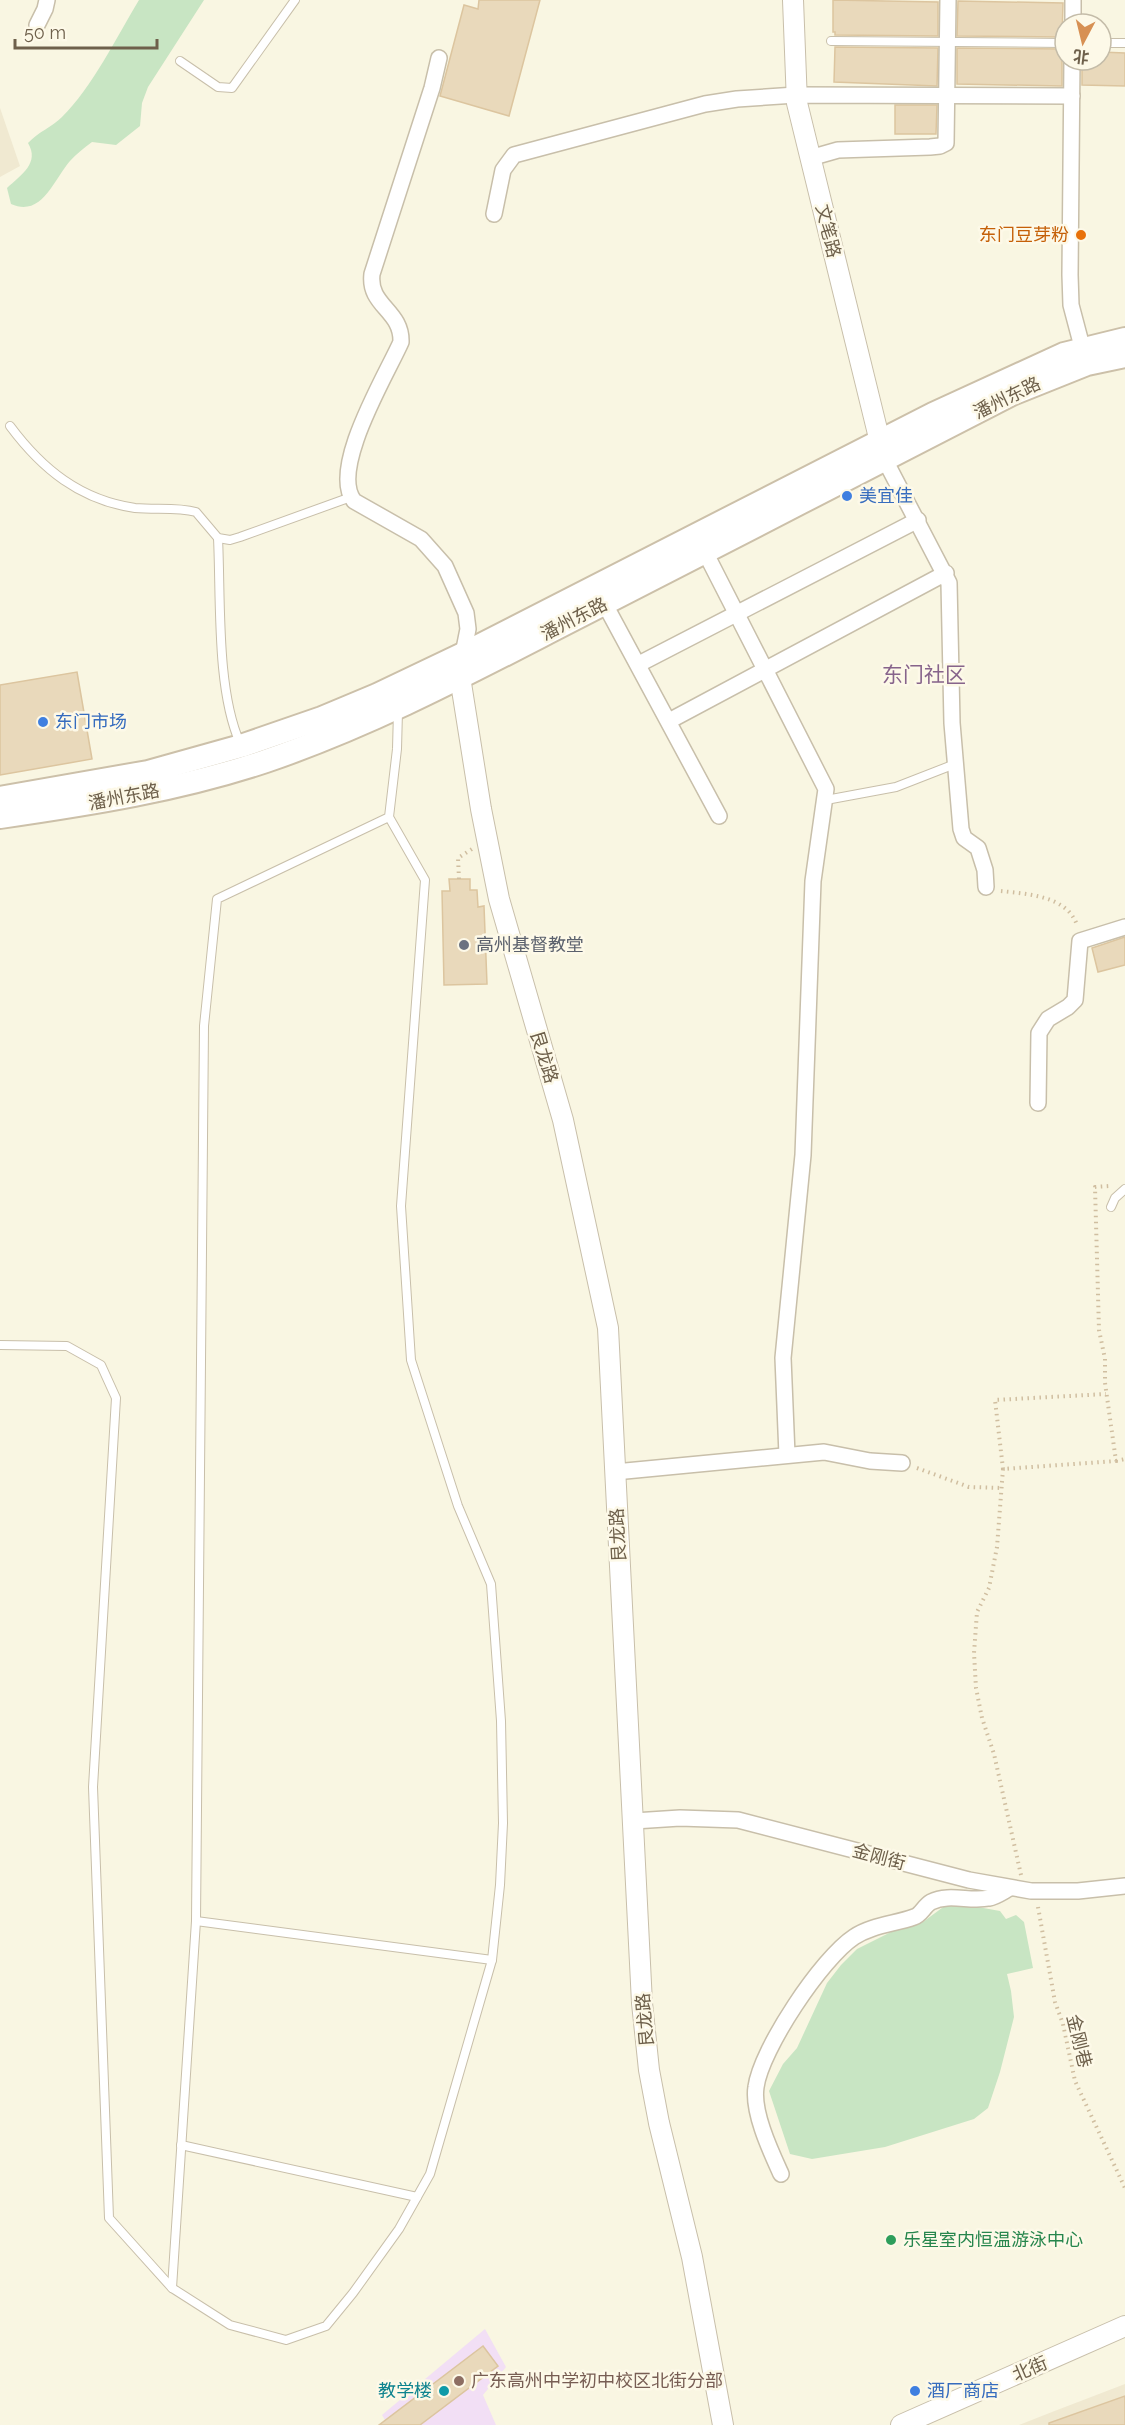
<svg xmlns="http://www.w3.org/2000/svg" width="1125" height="2425" viewBox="0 0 1125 2425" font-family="Raleway,'Noto Sans SC',sans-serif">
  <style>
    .residential { fill: #f0e9d1 }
    .education { fill: #f2dff5 }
    .green { fill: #c8e5c3 }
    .building { fill: #e9d9bb; stroke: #dcc59f; stroke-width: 1.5 }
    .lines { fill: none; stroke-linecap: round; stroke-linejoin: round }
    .service-casing { stroke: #c8bfaa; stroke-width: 10 }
    .minor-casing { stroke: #c8bfaa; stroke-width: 18 }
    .tertiary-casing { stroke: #c8bfaa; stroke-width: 22 }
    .secondary-casing { stroke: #ccc0a9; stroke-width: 26 }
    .path { stroke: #d0bea0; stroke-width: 4; stroke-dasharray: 1.5 4.5; stroke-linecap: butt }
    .service { stroke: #fff; stroke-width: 8 }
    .minor { stroke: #fff; stroke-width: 15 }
    .tertiary { stroke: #fff; stroke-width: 20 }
    .secondary { stroke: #fff; stroke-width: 22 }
    .food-dot { fill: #e8710a; stroke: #fdf9e8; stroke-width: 2 }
    .shop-dot { fill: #3f7fe0; stroke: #fdf9e8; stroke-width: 2 }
    .worship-dot { fill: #6b7280; stroke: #fdf9e8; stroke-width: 2 }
    .leisure-dot { fill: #2e9e5b; stroke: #fdf9e8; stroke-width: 2 }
    .education-dot { fill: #8d6e63; stroke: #fdf9e8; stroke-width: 2 }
    .culture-dot { fill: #0f9aa8; stroke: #fdf9e8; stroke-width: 2 }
    .labels { text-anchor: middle; stroke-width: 5; stroke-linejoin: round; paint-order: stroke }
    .street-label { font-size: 18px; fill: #6e604b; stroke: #fdf9e8 }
    .food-label { font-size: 18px; fill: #c56008; stroke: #fdf9e8; text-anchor: end }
    .shop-label { font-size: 18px; fill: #366cbe; stroke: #fdf9e8; text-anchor: start }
    .worship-label { font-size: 18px; fill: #5b616d; stroke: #fdf9e8; text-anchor: start }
    .leisure-label { font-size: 18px; fill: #27864d; stroke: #fdf9e8; text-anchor: start }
    .education-label { font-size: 18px; fill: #785e54; stroke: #fdf9e8; text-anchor: start }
    .culture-label { font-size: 18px; fill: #0d838f; stroke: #fdf9e8; text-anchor: end }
    .quarter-label { font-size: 21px; fill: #87648b; stroke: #fdf9e8 }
  </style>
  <rect width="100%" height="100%" fill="#f9f6e2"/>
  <g class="residential">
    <path d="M0 108 20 166 0 177Z"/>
    <path d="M1125 2384V2425H1019L1052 2412Z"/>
  </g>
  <path class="education" d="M485 2329 506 2367 483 2395 496 2425H388L382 2415Z"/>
  <g class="green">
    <path d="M139 0H204L148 87 142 103 140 126 116 145 92 142C84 148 76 154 70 161 54 179 42 218 11 204L7 188C21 175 40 163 28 143 38 132 52 127 62 117 92 88 117 36 139 0Z"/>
    <path d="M950 1902 1000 1911 1006 1919 1016 1915 1024 1922 1033 1968 1007 1974 1011 1991 1014 2017 1000 2072 988 2108 974 2119 885 2147 812 2159 790 2154 769 2091 783 2064 797 2048 827 1983 841 1965 857 1949 899 1928 923 1922Z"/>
  </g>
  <g class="building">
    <path d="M479 0H540L509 116 440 96 464 5 478 9Z"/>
    <path d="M833 0 938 2V36L835 35V32H833Z"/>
    <path d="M958 1 1063 3 1062 37 957 36Z"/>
    <path d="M835 47 938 48 937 86 834 82Z"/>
    <path d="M957 48 1062 49V86L957 84Z"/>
    <path d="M1101 52 1125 53V86L1082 85V60H1101Z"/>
    <path d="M895 105H937L936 134H895Z"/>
    <path d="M77 672 92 759 0 775V685Z"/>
    <path d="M449 879H470V890H477L478 907 484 906 487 984 444 985 442 891H450Z"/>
    <path d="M1125 937V965L1098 972 1092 948Z"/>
    <path d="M483 2346 498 2366 420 2425H379Z"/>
    <path d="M1125 2396V2425H1049V2423Z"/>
  </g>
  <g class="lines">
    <g class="service-casing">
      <g id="service">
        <path d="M831 41 1065 43"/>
        <path d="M1101 43H1125"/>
        <path d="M180 61 218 87 232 88 295 0"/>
        <path d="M10 426C42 469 80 500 135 508 155 510 177 507 196 512L218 538 230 540 240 537 351 497"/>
        <path d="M218 538C221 598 216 689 240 743"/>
        <path d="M826 800 896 787 955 764"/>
        <path d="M389 817 425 880 401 1206 411 1360 458 1506 491 1584 501 1721 503 1823 500 1885 492 1960 430 2174 399 2229 353 2293 326 2326 286 2340 230 2325 172 2288 196 1921 204 1026 217 899 389 817 397 749 398 711"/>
        <path d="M1111 1207 1115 1198 1125 1189"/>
        <path d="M0 1345 67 1346 101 1365 116 1398 93 1787 109 2218 172 2288"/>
        <path d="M196 1921 492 1960"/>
        <path d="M181 2145 417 2197"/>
      </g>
    </g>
    <g class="minor-casing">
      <g id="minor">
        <path d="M1073 24V0"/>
        <path d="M37 25 45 9 47 0"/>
        <path d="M439 58 432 88 372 274C368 306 402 310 401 342 387 374 329 469 354 501L421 539 445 566 466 613 468 629 463 654"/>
        <path d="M1072 60 1070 275 1071 305 1085 358"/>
        <path d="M810 158 838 150 930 147 940 146 946 143 948 0"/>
        <path d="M494 214 503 170 514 155 705 104 737 99 796 95 1072 96"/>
        <path d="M885 460 949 583 952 723 961 829 964 838 978 848 985 870 986 887"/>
        <path d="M702 546 826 789 813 881 803 1155 783 1358 787 1455"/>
        <path d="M601 597 719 816"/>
        <path d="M639 664 918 520"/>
        <path d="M669 721 946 573"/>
        <path d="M1038 1103 1039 1033 1048 1019 1068 1007 1075 1000 1080 941 1125 927"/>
        <path d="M615 1472 824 1452 870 1461 902 1463"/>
        <path d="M634 1821 680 1818 738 1820 969 1880 1031 1891H1078L1125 1886"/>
        <path d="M781 2174C771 2152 752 2112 756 2087 761 2049 822 1958 854 1937 872 1925 895 1924 914 1917 921 1915 924 1906 931 1902 949 1893 970 1902 989 1898 996 1897 1004 1891 1010 1888"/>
      </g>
    </g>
    <g class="tertiary-casing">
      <g id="tertiary">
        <path d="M793 0 797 103 883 454"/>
        <path d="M462 663 460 677 481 809 499 899 563 1120 608 1328 642 2003 649 2070 659 2123 692 2257 723 2425"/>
        <path d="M901 2425 1125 2326"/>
      </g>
    </g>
    <g class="secondary-casing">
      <g id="secondary">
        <path d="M0 798 148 772 241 746 322 718 377 695 463 654 933 414 1064 354 1125 339"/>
        <path d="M0 817C90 804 179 790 266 761 378 723 482 666 588 612 729 539 871 467 1012 394L1087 364 1125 356"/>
      </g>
    </g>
    <g class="path">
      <path d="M459 879 458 858 472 849"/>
      <path d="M1001 891C1028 894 1067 896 1077 925"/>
      <path d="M1116 1461 1125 1459"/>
      <path d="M917 1468 969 1487 1003 1488"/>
      <path d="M1003 1469 995 1400 1106 1394"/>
      <path d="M1021 1875 994 1754 982 1718 976 1688 974 1653 977 1612 989 1588 997 1547 1003 1469 1116 1461 1105 1383V1359L1099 1330 1095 1187 1110 1186"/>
      <path d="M1038 1907 1055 2002 1063 2024 1075 2081 1125 2188"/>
    </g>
    <use href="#service" class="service"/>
    <use href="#minor" class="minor"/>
    <use href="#tertiary" class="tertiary"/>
    <use href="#secondary" class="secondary"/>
  </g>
  <circle class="food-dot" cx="1081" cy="235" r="6"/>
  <g class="shop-dot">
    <circle cx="847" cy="496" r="6"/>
    <circle cx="43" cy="722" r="6"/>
    <circle cx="915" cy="2391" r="6"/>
  </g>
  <circle class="worship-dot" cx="464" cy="945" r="6"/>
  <circle class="leisure-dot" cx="891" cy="2240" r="6"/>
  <circle class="education-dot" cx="459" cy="2381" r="6"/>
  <circle class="culture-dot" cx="444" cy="2391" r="6"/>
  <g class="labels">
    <g class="street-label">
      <text transform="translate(828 231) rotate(76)" y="6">文笔路</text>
      <text transform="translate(1007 398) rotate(-26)" y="6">潘州东路</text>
      <text transform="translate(574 619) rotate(-27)" y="6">潘州东路</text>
      <text transform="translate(124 797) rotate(-11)" y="6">潘州东路</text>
      <text transform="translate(544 1057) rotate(73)" y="6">艮龙路</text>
      <text transform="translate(618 1535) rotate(-93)" y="6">艮龙路</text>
      <text transform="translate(879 1857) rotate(15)" y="6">金刚街</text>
      <text transform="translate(645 2020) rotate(-95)" y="6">艮龙路</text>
      <text transform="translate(1079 2041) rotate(76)" y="6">金刚巷</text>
      <text transform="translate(1030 2369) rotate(-23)" y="6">北街</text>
    </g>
    <g class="food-label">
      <text x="1069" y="241">东门豆芽粉</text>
    </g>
    <g class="shop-label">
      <text x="859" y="502">美宜佳</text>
      <text x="55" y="728">东门市场</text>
      <text x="927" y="2397">酒厂商店</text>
    </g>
    <g class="worship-label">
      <text x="476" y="951">高州基督教堂</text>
    </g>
    <g class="leisure-label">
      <text x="903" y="2246">乐星室内恒温游泳中心</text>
    </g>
    <g class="education-label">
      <text x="471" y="2387">广东高州中学初中校区北街分部</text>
    </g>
    <g class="culture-label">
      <text x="432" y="2397">教学楼</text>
    </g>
    <g class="quarter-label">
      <text x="924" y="682">东门社区</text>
    </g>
  </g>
  <g transform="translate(1083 42) rotate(187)"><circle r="28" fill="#fdf9e8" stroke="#c4bca9" stroke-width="1.5"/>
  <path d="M0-4.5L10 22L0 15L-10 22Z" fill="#d79053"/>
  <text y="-9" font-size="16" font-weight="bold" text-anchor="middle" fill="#6e604b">北</text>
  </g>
  <path d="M15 39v9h142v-9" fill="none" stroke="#6e604b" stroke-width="3"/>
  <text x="24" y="39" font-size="18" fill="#6e604b" stroke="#fdf9e8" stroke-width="4.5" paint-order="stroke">50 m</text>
</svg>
